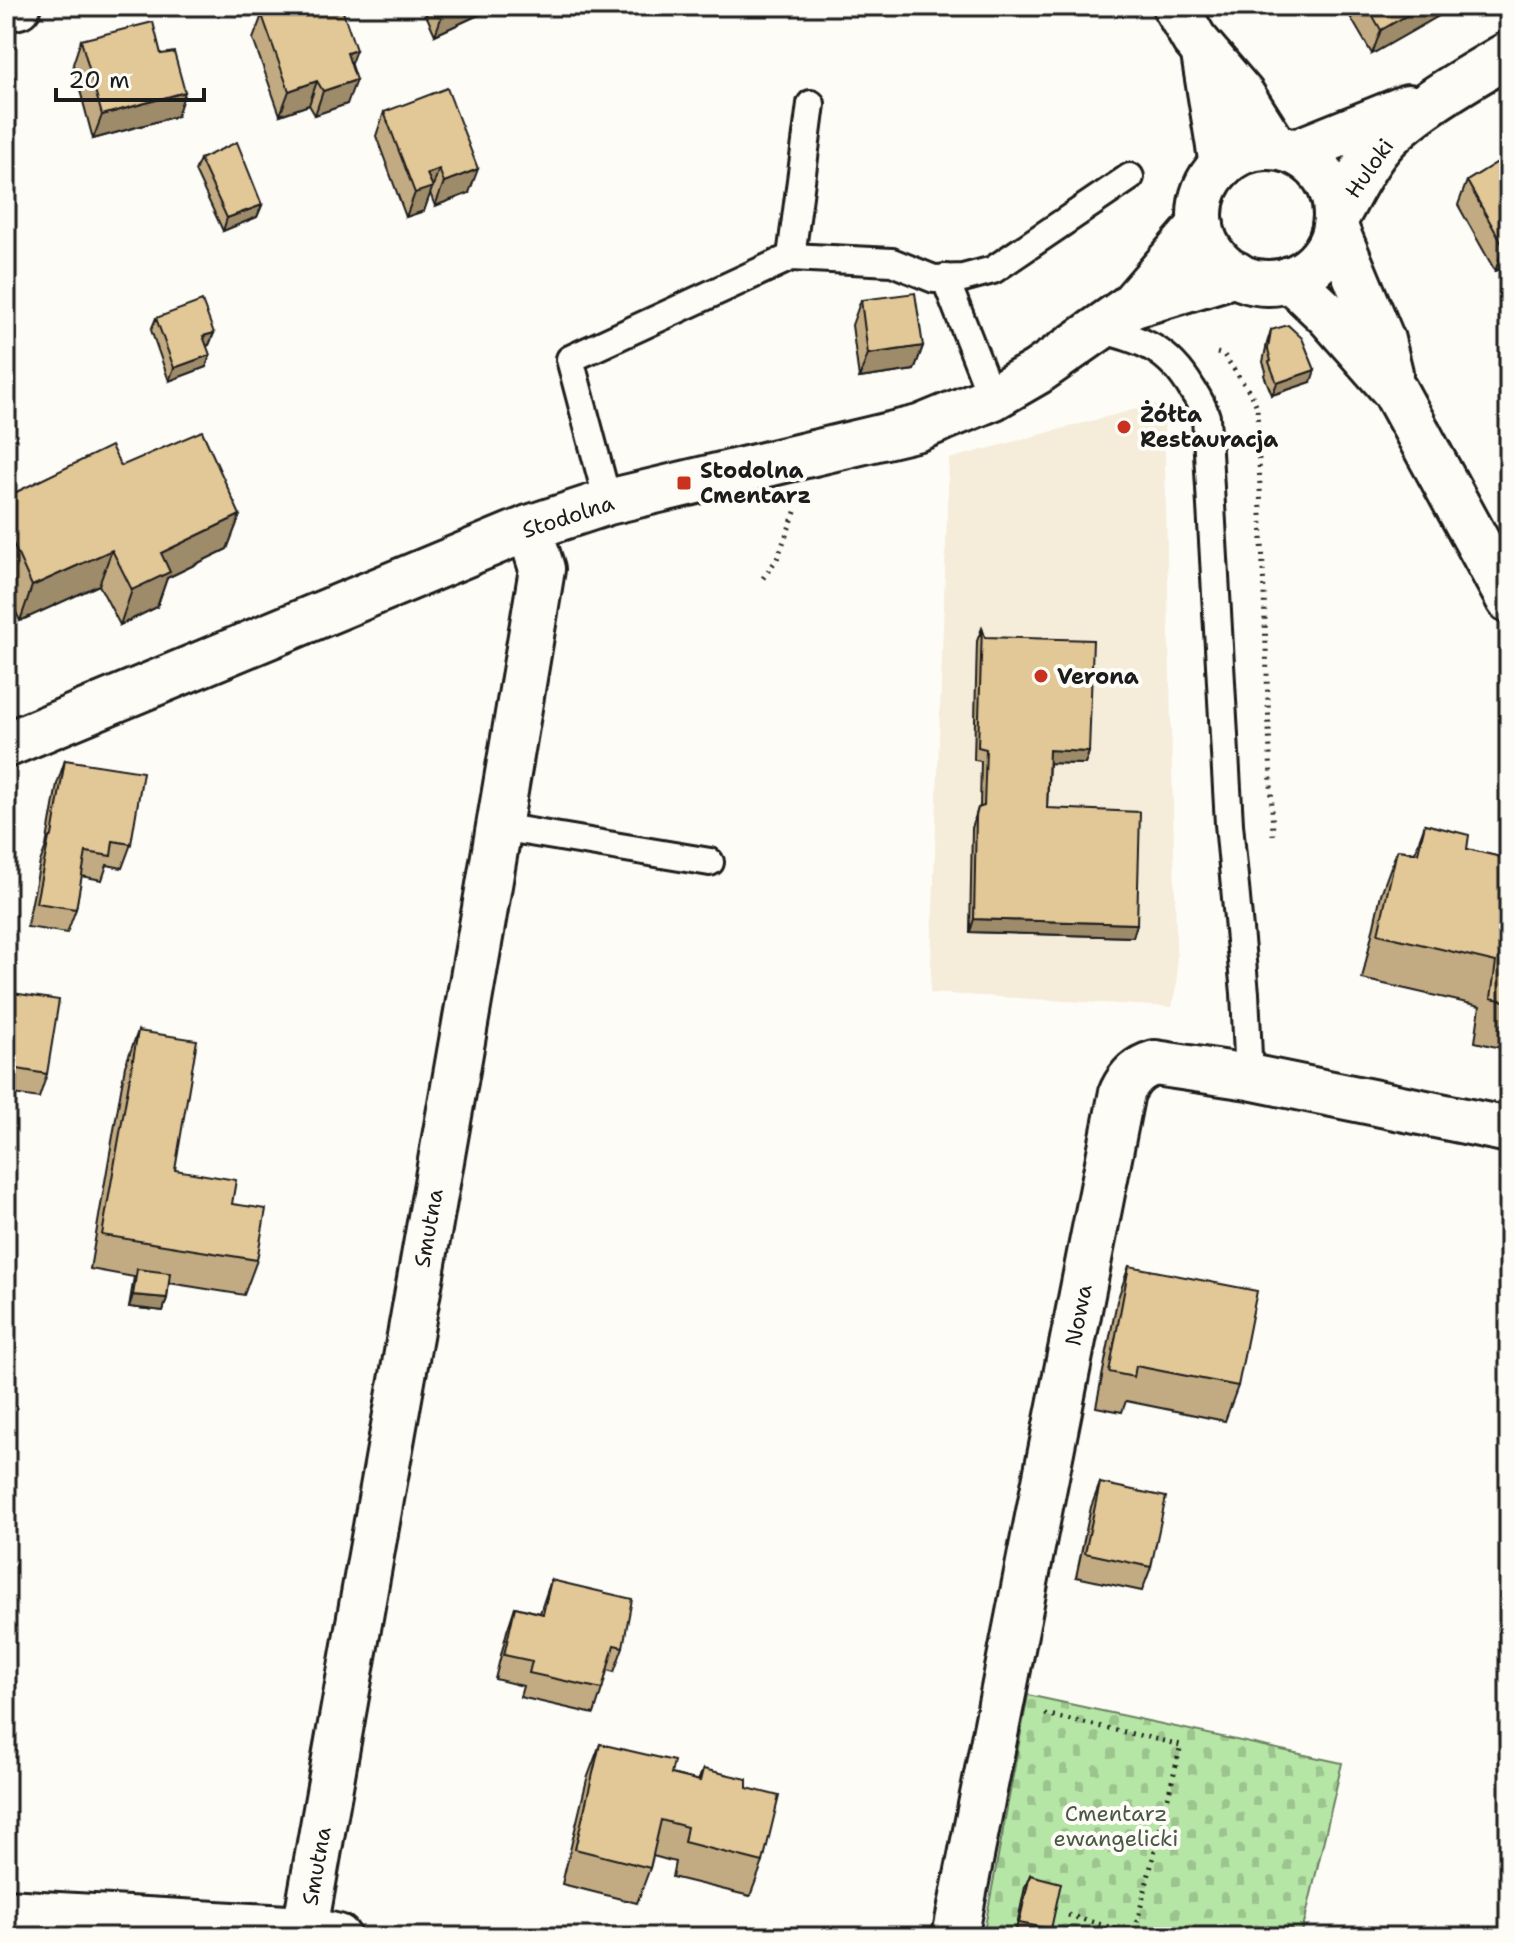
<svg xmlns="http://www.w3.org/2000/svg" width="1515" height="1943" viewBox="0 0 1515 1943" font-family="'Shantell Sans',sans-serif">
  <style>
    .built { fill: #f5ecda }
    .cemetery { fill: url(#cemetery-stones); stroke: #698161; stroke-width: 2 }
    .lines { fill: none; stroke-linecap: round; stroke-linejoin: round }
    .service-casing { stroke: #1c1c1c; stroke-width: 32 }
    .minor-casing { stroke: #1c1c1c; stroke-width: 50 }
    .tertiary-casing { stroke: #1c1c1c; stroke-width: 50 }
    .path { stroke: #1c1c1c; stroke-width: 5; stroke-dasharray: 2 6; stroke-linecap: butt }
    .service { stroke: #fdfcf7; stroke-width: 26 }
    .minor { stroke: #fdfcf7; stroke-width: 44 }
    .tertiary { stroke: #fdfcf7; stroke-width: 44 }
    .wall { fill: #c2ab82; stroke: #1c1c1c; stroke-width: 2 }
    .shaded-wall { fill: #9e8b6a; stroke: #1c1c1c; stroke-width: 2 }
    .building { fill: #e2c797; stroke: #1c1c1c; stroke-width: 2 }
    .poi-dot { fill: #c8321e; stroke: #fdfcf7; stroke-width: 3 }
    .labels { text-anchor: middle; stroke-width: 8; stroke-linejoin: round; paint-order: stroke }
    .street-label { font-size: 22px; fill: #1c1c1c; stroke: #fdfcf7 }
    .poi-label { font-size: 22px; font-weight: bold; fill: #1c1c1c; stroke: #fdfcf7; text-anchor: start }
    .park-label { font-size: 22px; fill: #4a5945; stroke: #fdfcf7 }
  </style>
  <defs>
    <pattern id="cemetery-stones" width="16" height="16" patternUnits="userSpaceOnUse" patternTransform="scale(2)"><rect width="16" height="16" fill="#b6e6a6"/><path d="M2 7V4a2 2 0 0 1 4 0v3zM10 15v-3a2 2 0 0 1 4 0v3z" fill="#9cc58e"/></pattern>
  </defs>
  <rect width="100%" height="100%" fill="#fdfcf7"/>
  <filter id="ink" filterUnits="userSpaceOnUse"><feTurbulence type="fractalNoise" baseFrequency=".0125" numOctaves="2"/><feDisplacementMap in="SourceGraphic" scale="16" xChannelSelector="R" yChannelSelector="G"/><feConvolveMatrix kernelMatrix="1 2 1 2 8 2 1 2 1" color-interpolation-filters="sRGB"/></filter>
  <g filter="url(#ink)">
    <path class="built" d="M1155 404 1164 420 1177 982 1172 1007 930 993 949 459Z"/>
    <path class="cemetery" d="M1028 1695 1342 1763 1301 1937H983Z"/>
    <g class="lines">
      <g class="service-casing">
        <g id="service">
          <path d="M791 257 811 104"/>
          <path d="M945 278 992 398"/>
          <path d="M1100 329C1143 341 1168 348 1192 389 1198 398 1203 406 1206 417L1229 824 1245 993 1249 1077"/>
          <path d="M608 502 570 359 791 257 892 262 934 279 963 278 993 270 1130 177"/>
          <path d="M500 827 710 862"/>
        </g>
      </g>
      <g class="minor-casing">
        <g id="minor">
          <path d="M1175 6 1194 39 1242 95 1275 147"/>
          <path d="M6 9 18 6"/>
          <path d="M1204 54 1222 165"/>
          <path d="M6 1912 305 1929 338 1937"/>
          <path d="M305 1929C384 1476 468 1023 542 569L529 528"/>
          <path d="M955 1937 1122 1092C1130 1076 1138 1068 1155 1063L1249 1077 1509 1130"/>
        </g>
      </g>
      <g class="tertiary-casing">
        <g id="tertiary">
          <circle cx="1268" cy="215" r="68"/>
          <path d="M1296 152 1408 107"/>
          <path d="M1336 218C1349 195 1361 169 1378 148 1405 113 1470 77 1509 54"/>
          <path d="M1335 227 1382 340 1390 373"/>
          <path d="M1290 279 1328 315 1395 391 1509 600"/>
          <path d="M1131 306 1236 274"/>
          <path d="M6 745 529 528 608 502 919 428 992 398 1037 372 1131 306 1201 225"/>
        </g>
      </g>
      <g class="path">
        <path d="M1217 353 1224 355 1253 397 1257 407 1273 835"/>
        <path d="M763 578 777 559 797 507"/>
        <path d="M1045 1714 1181 1745 1134 1934"/>
        <path d="M1068 1915 1143 1937"/>
        <path d="M1103 1937 1106 1926"/>
      </g>
      <use href="#service" class="service"/>
      <use href="#minor" class="minor"/>
      <use href="#tertiary" class="tertiary"/>
    </g>
    <g class="wall">
      <path d="M422 6H498L435 35Z"/>
      <path d="M1344 6H1456L1372 54Z"/>
      <path d="M262 15 351 65 347 104 315 115 309 105 280 115 253 39Z"/>
      <path d="M81 40 177 116 93 139 73 64Z"/>
      <path d="M384 112 469 193 435 206 430 193 424 211 406 217 376 136Z"/>
      <path d="M1509 155V263L1495 271 1458 205 1467 181Z"/>
      <path d="M200 159 262 205 257 217 223 231 195 171Z"/>
      <path d="M861 300 923 346 914 370 859 378 852 325Z"/>
      <path d="M156 318 214 333 209 345 207 346 206 367 169 381 151 330Z"/>
      <path d="M1271 330 1311 382 1272 395 1264 375 1266 371 1263 362 1267 343Z"/>
      <path d="M121 466 240 515 227 549 167 578 157 607 120 625 99 585 20 621 6 591V497Z"/>
      <path d="M982 628 985 637 1089 752 1085 764 1049 763 1047 808 1137 924 1133 937 970 932 972 828 978 808 980 807 981 761 974 760 977 641Z"/>
      <path d="M65 760 131 844 122 868 107 865 102 880 81 876 76 909 67 933 27 927 40 862 46 846 57 784Z"/>
      <path d="M1425 824 1467 849 1509 859V1050L1475 1042 1480 1006 1362 979 1381 894 1397 850 1415 852Z"/>
      <path d="M6 992 47 1074 39 1098 6 1093Z"/>
      <path d="M138 1031 175 1170 232 1204 257 1260 244 1295 169 1283 167 1298 163 1311 129 1307 134 1277 90 1269 125 1066Z"/>
      <path d="M1129 1266 1238 1386 1225 1421 1126 1401 1122 1412 1096 1407 1117 1301Z"/>
      <path d="M1100 1483 1151 1567 1142 1591 1076 1577 1091 1507Z"/>
      <path d="M551 1580 623 1647 614 1672 607 1670 602 1689 594 1714 520 1697 523 1686 495 1679 507 1631 515 1607 540 1613Z"/>
      <path d="M600 1744 671 1774 698 1781 703 1769 747 1788 763 1862 750 1896 672 1877 675 1862 653 1856 650 1868 637 1903 562 1884 587 1779Z"/>
      <path d="M1030 1875 1051 1929 1048 1937H1025L1015 1935 1025 1887Z"/>
    </g>
    <g class="shaded-wall">
      <path d="M454 6H498L435 35 444 10Z"/>
      <path d="M1423 6H1456L1372 54 1381 30Z"/>
      <path d="M356 50 347 74V53Z"/>
      <path d="M356 80 347 104 315 115 323 91Z"/>
      <path d="M317 81 309 105 280 115 289 91Z"/>
      <path d="M185 92 177 116 93 139 102 115Z"/>
      <path d="M439 169 424 211 406 217 415 193 427 174Z"/>
      <path d="M478 169 469 193 435 206 444 182Z"/>
      <path d="M262 205 257 217 223 231 227 218Z"/>
      <path d="M1509 244V263L1495 271 1504 247Z"/>
      <path d="M214 333 209 345 199 348 203 336Z"/>
      <path d="M923 346 914 370 859 378 868 354Z"/>
      <path d="M210 355 206 367 169 381 174 368Z"/>
      <path d="M1315 370 1311 382 1272 395 1277 383Z"/>
      <path d="M240 515 227 549 167 578 157 607 120 625 132 590 161 553Z"/>
      <path d="M112 550 99 585 20 621 32 586Z"/>
      <path d="M1049 750 1089 752 1085 764 1045 763Z"/>
      <path d="M974 919 1137 924 1133 937 970 932Z"/>
      <path d="M133 1295 167 1298 163 1311 129 1307Z"/>
    </g>
    <g class="building">
      <path d="M289 6H341L356 50 347 53 356 80 323 91 317 81 289 91 262 15Z"/>
      <path d="M442 6H454L444 10Z"/>
      <path d="M1367 6H1423L1381 30Z"/>
      <path d="M153 22 161 54 174 52 185 92 102 115 81 40Z"/>
      <path d="M447 88 478 169 444 182 439 169 427 174 433 187 415 193 384 112Z"/>
      <path d="M237 142 262 205 227 218 200 159Z"/>
      <path d="M1509 155V244L1504 247 1467 181Z"/>
      <path d="M915 293 923 346 868 354 861 300Z"/>
      <path d="M202 301 214 333 203 336 210 355 174 368 156 318Z"/>
      <path d="M1288 325 1302 338 1315 370 1277 383 1269 362 1271 361 1268 349 1271 330Z"/>
      <path d="M202 431 240 515 161 553 170 572 132 590 112 550 32 586 6 528V497L111 446 121 466Z"/>
      <path d="M982 628 985 637 1093 640 1089 752 1049 750 1047 808 1140 812 1137 924 974 919 976 816 978 808 984 806 986 749 978 747Z"/>
      <path d="M65 760 143 772 131 844 113 841 111 856 86 852 76 909 36 903 49 838 52 836Z"/>
      <path d="M1425 824 1469 835 1467 849 1509 859V1002L1491 998 1496 962 1378 934 1397 850 1418 853Z"/>
      <path d="M6 992 59 1000 47 1074 6 1067Z"/>
      <path d="M138 1031 197 1040 175 1170 236 1180 232 1204 266 1209 257 1260 102 1235Z"/>
      <path d="M1129 1266 1257 1291 1238 1386 1136 1366 1134 1377 1109 1372Z"/>
      <path d="M137 1269 170 1273 167 1298 133 1295Z"/>
      <path d="M1100 1483 1166 1497 1151 1567 1085 1553Z"/>
      <path d="M551 1580 632 1599 623 1647 614 1645 602 1689 529 1673 532 1661 504 1655 515 1607 543 1614Z"/>
      <path d="M600 1744 674 1761 671 1774 700 1781 703 1769 747 1779V1788L779 1796 763 1862 684 1842 687 1827 661 1820 650 1868 575 1849Z"/>
      <path d="M1030 1875 1061 1883 1051 1929 1019 1923Z"/>
    </g>
  </g>
  <g class="poi-dot">
    <circle cx="1124" cy="427" r="8"/>
    <rect x="676" y="475" width="16" height="16" rx="4"/>
    <circle cx="1041" cy="676" r="8"/>
  </g>
  <g class="labels">
    <g class="street-label">
      <text transform="translate(1369 168) rotate(-55)" y="8">Huloki</text>
      <text transform="translate(568 516) rotate(-18)" y="8">Stodolna</text>
      <text transform="translate(428 1228) rotate(-80)" y="8">Smutna</text>
      <text transform="translate(1078 1315) rotate(-79)" y="8">Nowa</text>
      <text transform="translate(316 1866) rotate(-80)" y="8">Smutna</text>
    </g>
    <g class="poi-label">
      <text x="1140" y="422">Żółta<tspan x="1140" dy="25">Restauracja</tspan></text>
      <text x="700" y="478">Stodolna<tspan x="700" dy="25">Cmentarz</tspan></text>
      <text x="1057" y="684">Verona</text>
    </g>
    <g class="park-label">
      <text x="1116" y="1821">Cmentarz<tspan x="1116" dy="25">ewangelicki</tspan></text>
    </g>
  </g>
  <rect width="1515" height="1943" fill="none" stroke="#fdfcf7" stroke-width="32"/>
  <rect x="16" y="16" width="1483" height="1911" fill="none" stroke="#1c1c1c" stroke-width="3" filter="url(#ink)"/>
  <path d="M56 88v12h148v-12" fill="none" stroke="#1c1c1c" stroke-width="4"/>
  <text x="68" y="88" font-size="24" fill="#1c1c1c" stroke="#fdfcf7" stroke-width="6" paint-order="stroke">20 m</text>
</svg>
